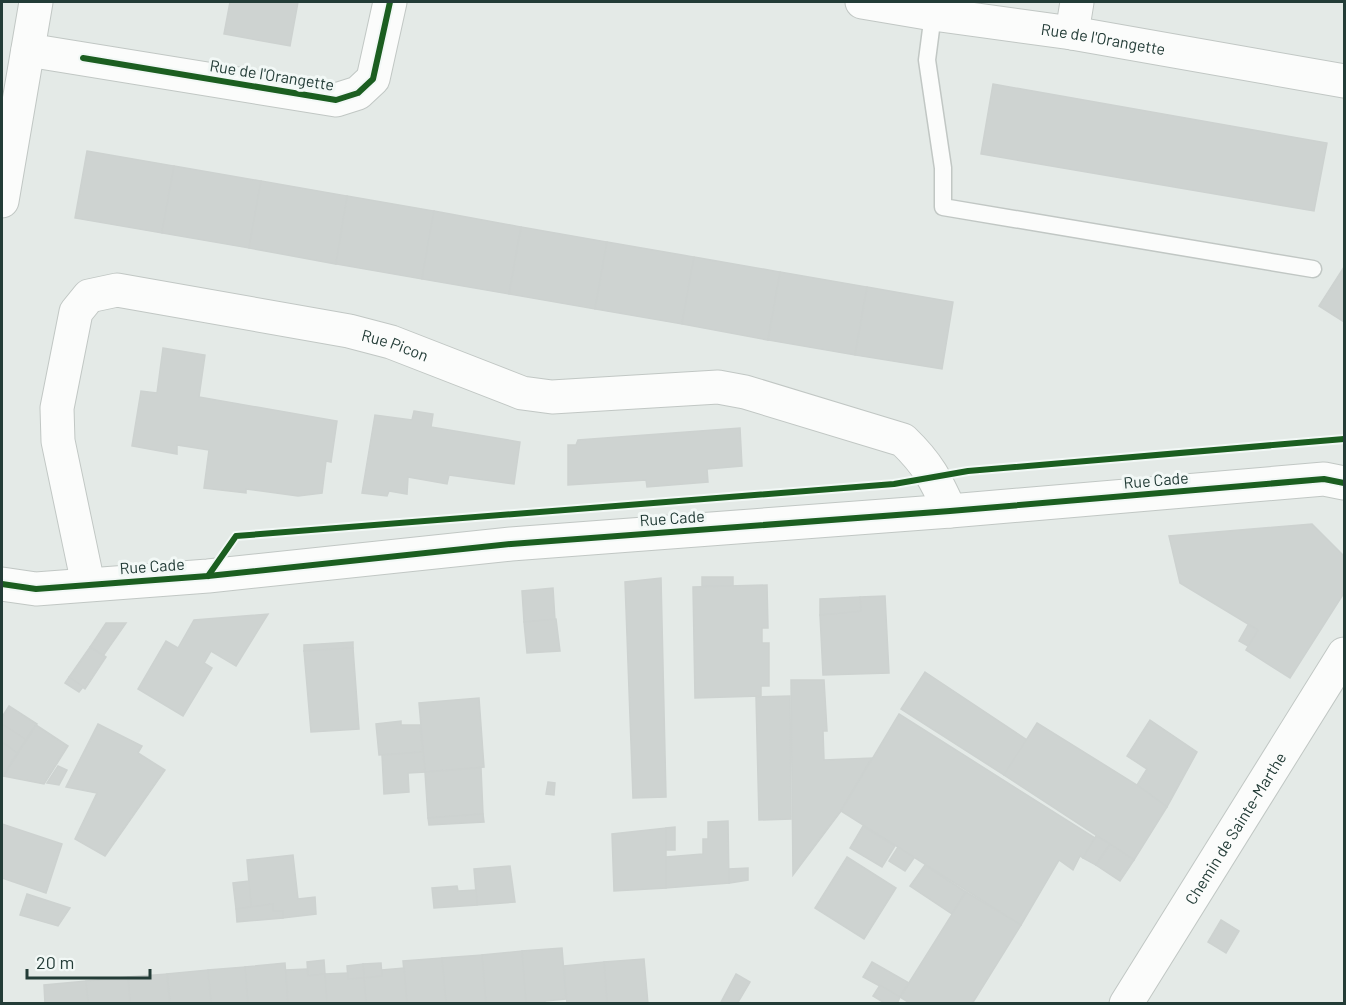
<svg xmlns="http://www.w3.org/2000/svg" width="1346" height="1005" viewBox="0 0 1346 1005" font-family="Barlow,sans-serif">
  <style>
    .building { fill: #ced3d1; stroke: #cdd2d0; stroke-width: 1.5 }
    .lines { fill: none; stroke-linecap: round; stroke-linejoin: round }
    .lane-casing { stroke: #c1c7c4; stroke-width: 19 }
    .street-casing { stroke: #c1c7c4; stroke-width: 35 }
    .lane { stroke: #fbfcfb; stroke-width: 16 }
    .street { stroke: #fbfcfb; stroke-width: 33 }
    .cycleway-casing { stroke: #f2f8f6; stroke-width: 10 }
    .cycleway { stroke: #1b5e20; stroke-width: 6 }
    .labels { text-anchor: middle; stroke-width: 6; stroke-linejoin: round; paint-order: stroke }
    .street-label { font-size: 16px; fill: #233c37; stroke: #f2f8f6 }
  </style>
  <rect width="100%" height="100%" fill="#e4eae7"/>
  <g class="building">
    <path d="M230 2H298L290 46 224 34Z"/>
    <path d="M993 84 1327 143 1314 211 981 154Z"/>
    <path d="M87 151 174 166 162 233 75 218Z"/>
    <path d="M174 166 261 181 249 248 162 233Z"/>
    <path d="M261 181 347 196 336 264 249 248Z"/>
    <path d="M347 196 434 211 422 279 336 264Z"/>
    <path d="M434 211 521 227 509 294 422 279Z"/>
    <path d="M521 227 607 242 595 309 509 294Z"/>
    <path d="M607 242 694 257 682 324 595 309Z"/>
    <path d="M694 257 780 272 768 340 682 324Z"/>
    <path d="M1344 267V322L1319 306Z"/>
    <path d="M780 272 867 287 855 355 768 340Z"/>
    <path d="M867 287 953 302 942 369 855 355Z"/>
    <path d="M163 348 205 355 199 397 337 421 331 462 326 461 322 493 298 496 246 489V493L204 488 209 450 177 445V454L132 446 141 391 157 393Z"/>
    <path d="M414 411 433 414 431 427 520 442 514 484 449 475 447 484 408 477 407 494 389 491 387 496 362 493 375 415 412 420Z"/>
    <path d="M740 428 742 466 707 469 708 482 647 487 646 480 568 485V445H576L578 440Z"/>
    <path d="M1312 524 1344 556V593L1290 678 1246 650 1258 630 1180 583 1169 536Z"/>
    <rect x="702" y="577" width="31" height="9"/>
    <path d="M661 578 666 797 633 798 625 582Z"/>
    <path d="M767 585 768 628H762V643H769V686H761V696L695 698 693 587Z"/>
    <path d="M553 588 555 620 524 622 522 591Z"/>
    <path d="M885 596 889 673 823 675 820 615 861 611 860 597Z"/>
    <path d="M860 597 861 611 820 615V599Z"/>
    <path d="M268 614 236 666 211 651 204 663 212 668 183 716 138 689 166 641 178 648 194 620Z"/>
    <path d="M556 619 560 651 527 653 524 622Z"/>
    <path d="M106 623H126L103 656 90 647Z"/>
    <path d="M1248 625 1258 630 1248 646 1239 641Z"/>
    <path d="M353 642V648L304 651V645Z"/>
    <path d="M90 647 106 657 85 689 69 677Z"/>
    <path d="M353 648 359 729 311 732 304 651Z"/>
    <path d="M925 672 1027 740 1004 775 901 709Z"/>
    <path d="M69 677 83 687 79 692 65 683Z"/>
    <path d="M791 680H824L827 731H823L824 760 872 758 841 811 793 875Z"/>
    <path d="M790 696 791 819 759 820 756 697Z"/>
    <path d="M479 698 484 767 425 772 419 703Z"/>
    <path d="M9 706 37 724 26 740 2 724V717Z"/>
    <path d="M899 714 1095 838 1083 858 1080 856 1073 870 1059 860 1021 925 841 811Z"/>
    <path d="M1150 720 1197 752 1167 807 1137 785 1147 769 1127 756Z"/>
    <path d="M401 721V725H420L423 752 379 755 376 724Z"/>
    <path d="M1037 723 1137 785 1167 807 1134 860 1004 775Z"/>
    <path d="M2 724 26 740 17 753 2 742Z"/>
    <path d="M98 724 142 746 138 753 165 770 105 856 75 839 97 793 66 787Z"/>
    <path d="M36 725 68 746 44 784 3 776Z"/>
    <path d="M2 742 17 753 3 776 2 775Z"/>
    <path d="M423 752 425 772 408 773 409 792 384 794 382 755Z"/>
    <path d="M58 766 67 770 59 785 47 783Z"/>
    <path d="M481 768 483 814 428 818 425 772Z"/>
    <path d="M548 782 555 783 554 795 546 794Z"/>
    <path d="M483 814 484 822 429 825 428 818Z"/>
    <path d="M728 821 729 883 666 888V857L703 854V839H708V822Z"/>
    <path d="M2 824 62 844 46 893 2 878Z"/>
    <path d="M863 826 895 846 882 867 850 848Z"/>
    <path d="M675 827V850H666V828Z"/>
    <path d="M666 828V888L614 891 612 834Z"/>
    <path d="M1096 836 1110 844 1096 865 1083 858Z"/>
    <path d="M1110 844 1134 860 1120 881 1096 865Z"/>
    <path d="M898 847 914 858 905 871 889 861Z"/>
    <path d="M293 855 298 899 315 897 316 914 283 918V911H273V904L251 907 247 860Z"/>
    <path d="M847 857 896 888 864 939 815 908Z"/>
    <path d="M925 865 966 892 952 914 910 886Z"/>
    <path d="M510 866 515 902 477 905 474 869Z"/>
    <path d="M748 868V880L729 883V869Z"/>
    <path d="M249 881 251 907 236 909 233 883Z"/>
    <path d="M457 886 458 891 476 890 477 905 434 908 432 888Z"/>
    <path d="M966 892 1021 925 972 1004H911L900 997Z"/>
    <path d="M27 894 70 908 58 926 20 915Z"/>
    <path d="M273 904V911H283V918L237 922 236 909Z"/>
    <path d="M1221 920 1239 931 1226 953 1208 942Z"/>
    <path d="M562 948 566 999 545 1001V1004H526L522 951Z"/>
    <path d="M522 951 526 1004H486L482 955Z"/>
    <path d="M482 955 486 1004H446L442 958Z"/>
    <path d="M442 958 446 1004H407L403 961Z"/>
    <path d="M644 959 648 1004H607L604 962Z"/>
    <path d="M324 960 325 974 308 976 307 962Z"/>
    <path d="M604 962 607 1004H567L564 966Z"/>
    <path d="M872 962 909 983 900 997 863 977Z"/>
    <path d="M285 963 288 1004H248L245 967Z"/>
    <path d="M381 963 382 976 364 978 363 964Z"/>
    <path d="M363 964 364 978 348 979 347 966Z"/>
    <path d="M245 967 248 1004H211L208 970Z"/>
    <path d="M404 968 407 1004H366L364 978 382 976V970Z"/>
    <path d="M307 969 308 976 325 974 327 1004H288L286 970Z"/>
    <path d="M208 970 211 1004H170L167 974Z"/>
    <path d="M348 973V979L364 978 366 1004H327L325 974Z"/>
    <path d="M167 974 170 1004H130L128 977Z"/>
    <path d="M736 974 750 982 737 1004H720Z"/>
    <path d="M128 977 130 1004H88L86 981Z"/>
    <path d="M86 981 88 1004H45L44 985Z"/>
    <path d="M880 985 900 997 897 1004H886L873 996Z"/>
  </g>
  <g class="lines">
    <g class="lane-casing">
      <path id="lane" d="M933 14 927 60 943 168V207L1313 269"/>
    </g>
    <g class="street-casing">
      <g id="street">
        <path id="s1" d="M862 2 933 14 1072 33 1344 81"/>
        <path d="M1072 33 1077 2"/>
        <path d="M28 50 336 100 358 93 373 79 390 2"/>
        <path d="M2 201 36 2"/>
        <path d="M2 584 36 589 208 576 511 544 950 511 1324 479 1344 483"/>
        <path id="s2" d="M88 584 58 441 57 408 76 312 89 296 117 290 349 331 391 342 522 393 552 397 718 387 745 392 903 440C928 464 936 480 950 511"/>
        <path id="s3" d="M1126 1004 1344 654"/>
      </g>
    </g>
    <use href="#lane" class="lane"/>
    <use href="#street" class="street"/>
    <g class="cycleway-casing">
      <g id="cycleway">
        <path d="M83 58 336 100 358 93 373 79 390 2"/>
        <path d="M208 576 236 536 894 484 968 471 1344 439"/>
        <path d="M2 584 36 589 208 576 511 544 950 511 1324 479 1344 483"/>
      </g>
    </g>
    <use href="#cycleway" class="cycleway"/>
  </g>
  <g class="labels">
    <g class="street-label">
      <text dy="6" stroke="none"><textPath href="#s1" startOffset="244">Rue de l'Orangette</textPath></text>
      <text transform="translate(272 75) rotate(9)" y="6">Rue de l'Orangette</text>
      <text dy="6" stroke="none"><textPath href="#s2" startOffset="610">Rue Picon</textPath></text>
      <text transform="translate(1156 480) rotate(-5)" y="6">Rue Cade</text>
      <text transform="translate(672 518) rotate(-4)" y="6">Rue Cade</text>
      <text transform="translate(152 566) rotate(-4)" y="6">Rue Cade</text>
      <text dy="6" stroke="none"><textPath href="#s3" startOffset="207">Chemin de Sainte-Marthe</textPath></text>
    </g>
  </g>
  <rect width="1346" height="1005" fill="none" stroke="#233c37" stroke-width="6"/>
  <path d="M27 969v9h123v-9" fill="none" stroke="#233c37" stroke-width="3"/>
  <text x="36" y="969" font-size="18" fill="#233c37" stroke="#f2f8f6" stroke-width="4.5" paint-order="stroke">20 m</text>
</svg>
